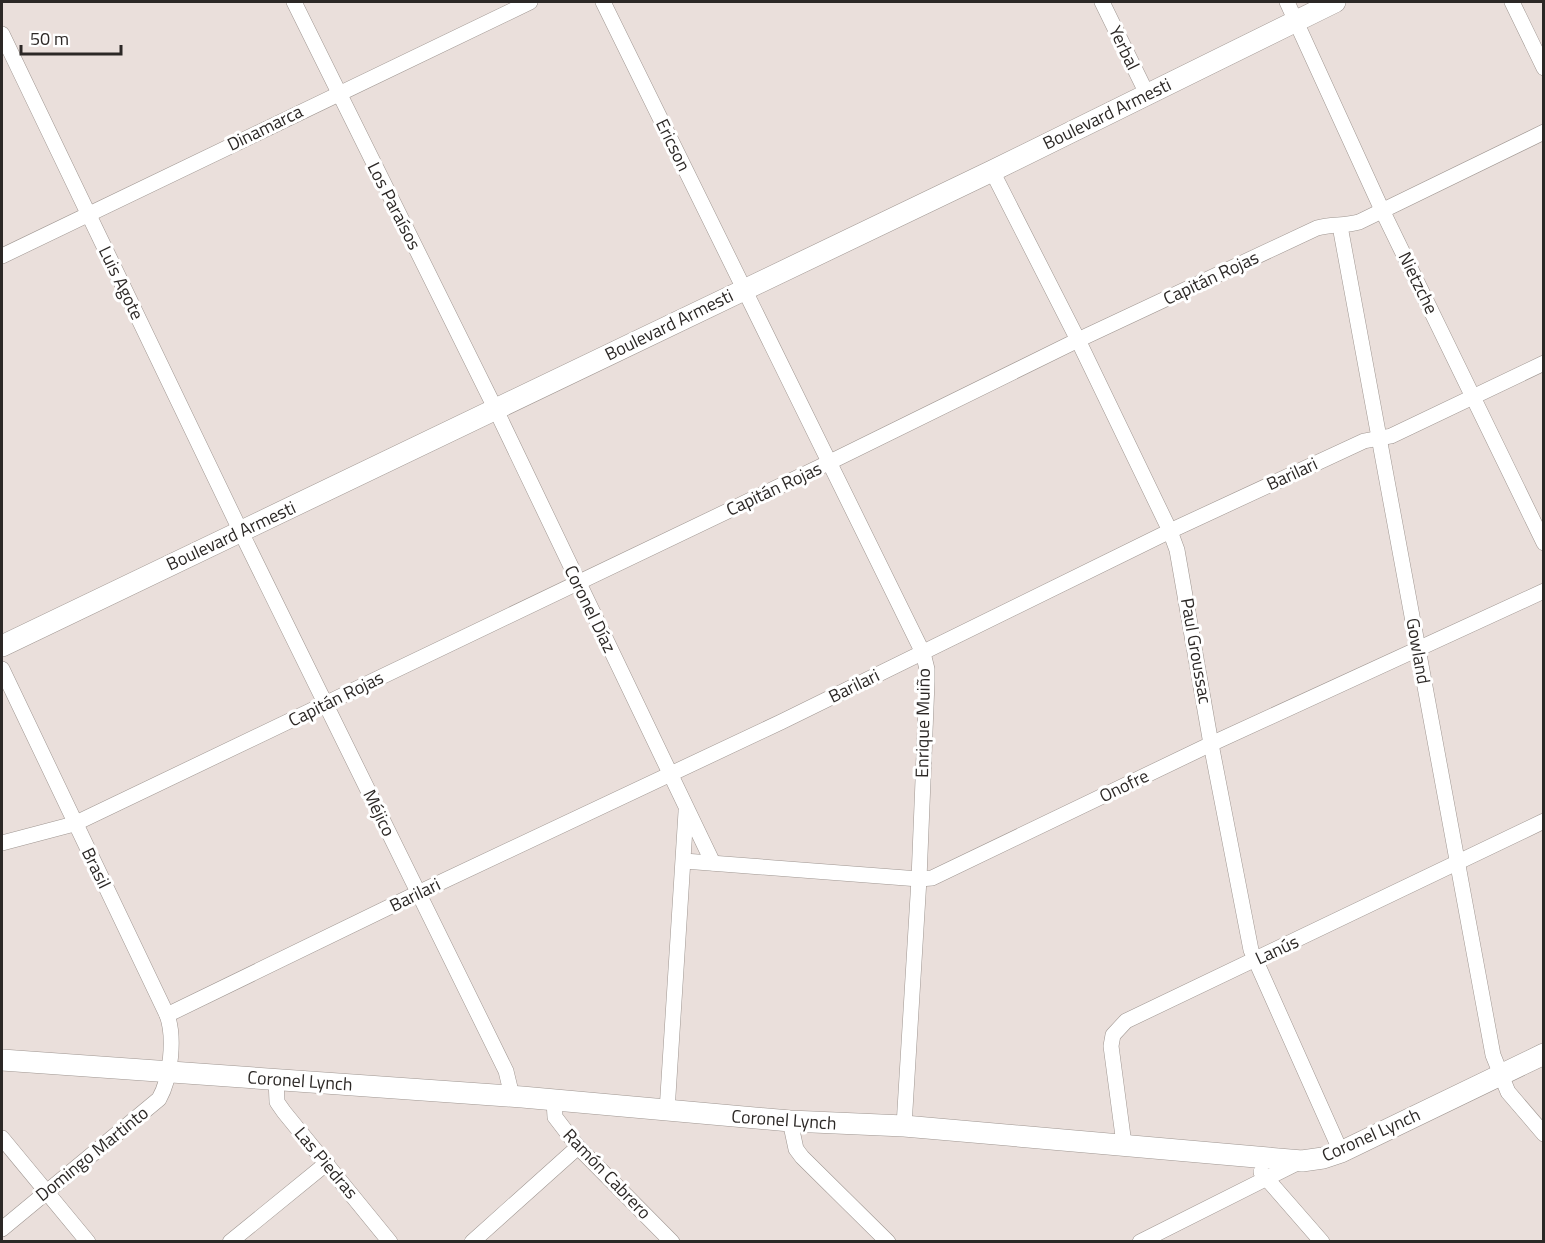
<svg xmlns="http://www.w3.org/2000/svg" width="1545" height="1243" viewBox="0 0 1545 1243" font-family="'Titillium Web',sans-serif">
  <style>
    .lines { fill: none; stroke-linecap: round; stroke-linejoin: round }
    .street-casing { stroke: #9f9691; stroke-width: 16 }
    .secondary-casing { stroke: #9f9691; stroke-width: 22 }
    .street { stroke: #fff; stroke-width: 15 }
    .secondary { stroke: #fff; stroke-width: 21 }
    .labels { text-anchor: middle; stroke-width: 6; stroke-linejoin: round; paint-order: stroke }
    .street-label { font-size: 18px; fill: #2c2826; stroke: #fff }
  </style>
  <rect width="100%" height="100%" fill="#eadfdb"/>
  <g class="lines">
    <g class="street-casing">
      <g id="street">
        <path d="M294 2 496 410 713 863"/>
        <path d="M603 2 923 653 927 669V682L919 879 904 1126"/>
        <path d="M1102 2 1147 94"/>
        <path d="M1287 2 1382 210 1544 543"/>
        <path d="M1512 2 1544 68"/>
        <path d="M2 34 241 532 506 1071 512 1096"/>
        <path d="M992 171 1078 340 1170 531 1177 550 1211 744 1251 950 1341 1152"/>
        <path d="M1340 226 1493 1055 1508 1092 1544 1134"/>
        <path d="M2 256 530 2"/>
        <path d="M2 669 167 1015C175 1037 171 1078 159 1099L2 1229"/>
        <path d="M2 843 74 824 828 463 1078 340 1317 228C1331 224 1345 226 1359 222L1544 132"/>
        <path d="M684 861 919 879 932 878 1211 744 1544 591"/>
        <path d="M167 1015 418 893 781 722 1170 531 1364 441 1391 436 1544 363"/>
        <path d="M276 1079 277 1102 284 1112 390 1242"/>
        <path d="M554 1101 555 1117 578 1147 672 1242"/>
        <path d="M667 1111 686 812"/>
        <path d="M790 1121 796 1149 802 1157 888 1242"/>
        <path d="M2 1138 88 1242"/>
        <path d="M1124 1144 1111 1046 1113 1035 1126 1021 1544 821"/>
        <path d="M1261 1172 1322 1242"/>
        <path d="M230 1242 327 1163"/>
        <path d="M472 1242 578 1147"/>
        <path d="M1140 1242 1299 1162"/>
      </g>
    </g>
    <g class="secondary-casing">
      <g id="secondary">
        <path d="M2 646 992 171 1335 2"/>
        <path d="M2 1060 522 1097 790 1121 904 1126 1302 1161 1323 1158 1341 1152 1544 1054"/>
      </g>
    </g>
    <use href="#street" class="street"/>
    <use href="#secondary" class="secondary"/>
  </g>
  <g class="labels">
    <g class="street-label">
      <text transform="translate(1124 48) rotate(64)" y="6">Yerbal</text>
      <text transform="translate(1107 114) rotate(-26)" y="6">Boulevard Armesti</text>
      <text transform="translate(265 128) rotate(-26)" y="6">Dinamarca</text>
      <text transform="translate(673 145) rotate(64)" y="6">Ericson</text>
      <text transform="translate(394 206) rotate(63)" y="6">Los Paraísos</text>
      <text transform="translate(1211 278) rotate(-25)" y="6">Capitán Rojas</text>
      <text transform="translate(121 283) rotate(64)" y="6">Luis Agote</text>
      <text transform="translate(1418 283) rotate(64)" y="6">Nietzche</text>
      <text transform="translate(669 325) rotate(-26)" y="6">Boulevard Armesti</text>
      <text transform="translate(1292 474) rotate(-25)" y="6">Barilari</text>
      <text transform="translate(774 489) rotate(-25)" y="6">Capitán Rojas</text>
      <text transform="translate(231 536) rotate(-25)" y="6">Boulevard Armesti</text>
      <text transform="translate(590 609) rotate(64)" y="6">Coronel Díaz</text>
      <text transform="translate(1196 651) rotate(80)" y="6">Paul Groussac</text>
      <text transform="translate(1418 651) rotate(80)" y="6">Gowland</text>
      <text transform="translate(854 686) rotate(-26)" y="6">Barilari</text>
      <text transform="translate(336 699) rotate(-26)" y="6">Capitán Rojas</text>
      <text transform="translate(923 723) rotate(-89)" y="6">Enrique Muiño</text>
      <text transform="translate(1124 786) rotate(-26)" y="6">Onofre</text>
      <text transform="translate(379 813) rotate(64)" y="6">Méjico</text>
      <text transform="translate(96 868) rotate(64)" y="6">Brasil</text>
      <text transform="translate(415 895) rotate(-26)" y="6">Barilari</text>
      <text transform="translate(1277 950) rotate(-25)" y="6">Lanús</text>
      <text transform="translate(300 1081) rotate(4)" y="6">Coronel Lynch</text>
      <text transform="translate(784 1120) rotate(4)" y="6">Coronel Lynch</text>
      <text transform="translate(1371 1135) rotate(-24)" y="6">Coronel Lynch</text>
      <text transform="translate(92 1154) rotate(-39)" y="6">Domingo Martinto</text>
      <text transform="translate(326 1163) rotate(50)" y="6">Las Piedras</text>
      <text transform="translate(607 1174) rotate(46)" y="6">Ramón Cabrero</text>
    </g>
  </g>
  <rect width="1545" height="1243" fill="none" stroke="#2c2826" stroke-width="6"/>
  <path d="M21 45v9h100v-9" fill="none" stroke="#2c2826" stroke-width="3"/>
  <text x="30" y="45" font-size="18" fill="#2c2826" stroke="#ffffff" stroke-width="4.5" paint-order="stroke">50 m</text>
</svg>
